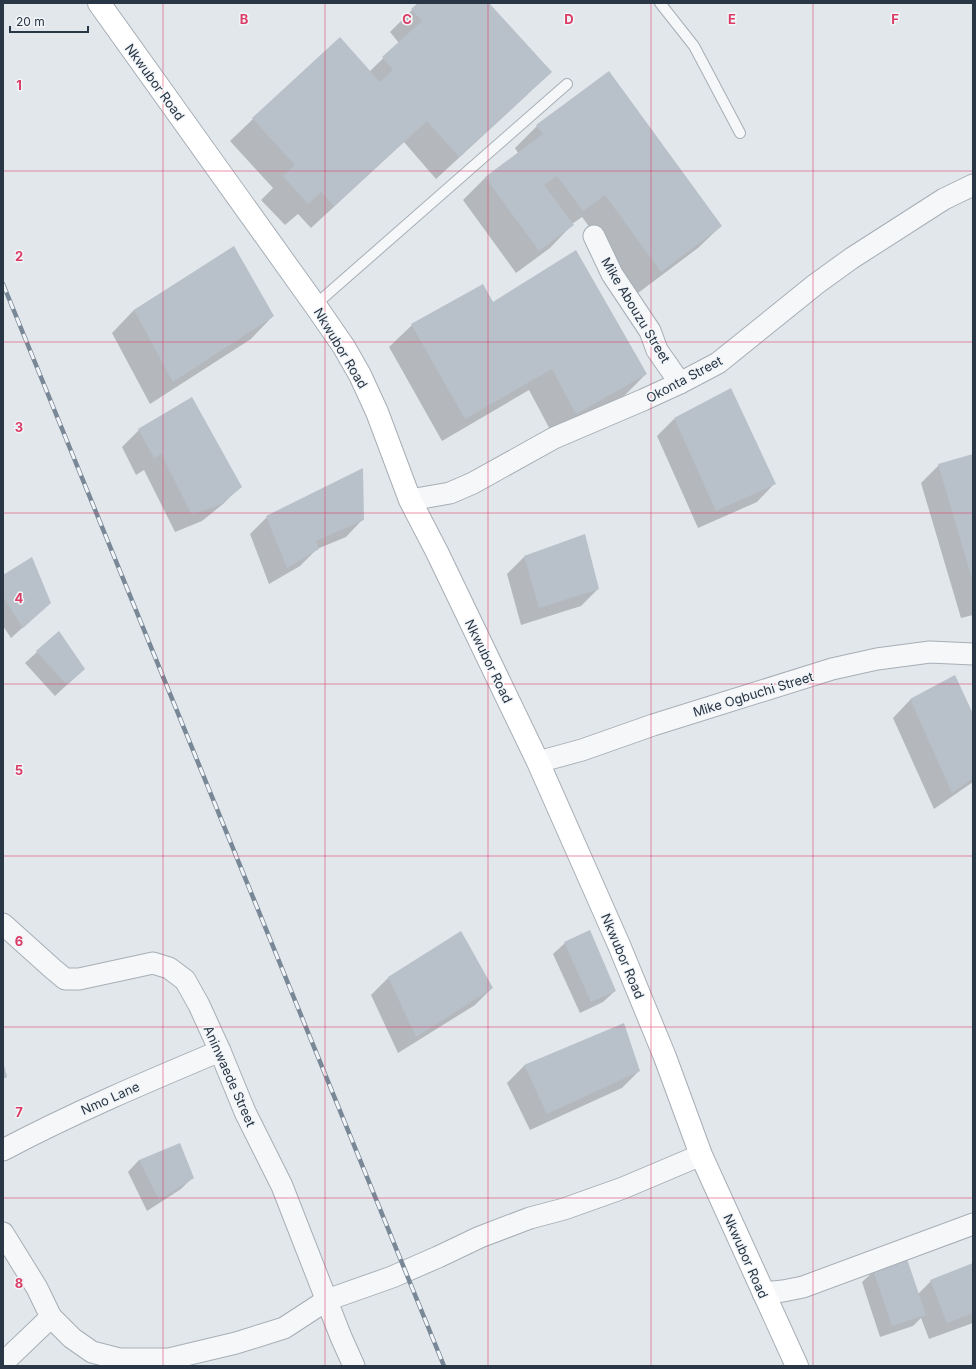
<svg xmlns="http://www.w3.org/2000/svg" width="976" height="1369" viewBox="0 0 976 1369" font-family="Inter,sans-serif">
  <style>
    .shadow { fill: #0003 }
    .building { fill: #b8c0ca }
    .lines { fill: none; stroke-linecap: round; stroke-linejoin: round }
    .lane-casing { stroke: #a6aeb6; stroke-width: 12 }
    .street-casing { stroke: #a6aeb6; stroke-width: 23 }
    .secondary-casing { stroke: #a6aeb6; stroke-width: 24 }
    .lane { stroke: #f5f7f9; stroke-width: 10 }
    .street { stroke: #f5f7f9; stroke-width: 21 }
    .secondary { stroke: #fff; stroke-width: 22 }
    .rail-casing { stroke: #798897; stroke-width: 4.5 }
    .rail { stroke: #f2f5f8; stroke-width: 3; stroke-dasharray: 9; stroke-linecap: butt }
    .grid { fill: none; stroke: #db3c65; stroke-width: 1; stroke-opacity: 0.55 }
    .labels { text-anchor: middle; stroke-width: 3; stroke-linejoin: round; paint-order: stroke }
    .street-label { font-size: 13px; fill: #283645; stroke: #f2f5f8 }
    .grid-label { font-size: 13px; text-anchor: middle; font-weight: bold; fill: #db3c65; stroke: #f2f5f8; stroke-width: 3; stroke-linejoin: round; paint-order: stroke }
  </style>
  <rect width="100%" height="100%" fill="#e2e7eb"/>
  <g class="shadow">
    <path d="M419 3H488L528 94 436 179 404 142 311 228 298 214 285 225 261 200 273 188 230 141 253 119 370 71 399 43 390 32Z"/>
    <path d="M537 126 721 226 698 248 638 293 582 217 572 224V225L550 248 516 273 463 200 485 178 518 153 515 148Z"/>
    <path d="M234 247 273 316 251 339 150 404 112 333 134 310Z"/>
    <path d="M492 304 646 374 623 397 553 435 529 390 442 441 389 347 412 325Z"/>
    <path d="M674 419 774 484 757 502 698 528 657 436Z"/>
    <path d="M139 430 240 487 223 504 202 521 175 532 144 470 136 475 122 447Z"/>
    <path d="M973 455V615L961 618 921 483 939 465Z"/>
    <path d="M267 517 363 519 346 537 317 549 300 566 269 584 250 534Z"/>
    <path d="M524 557 598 589 581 606 521 625 507 574Z"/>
    <path d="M3 577 50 603 11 638 3 626Z"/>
    <path d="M37 652 84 669 55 696 25 663Z"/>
    <path d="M954 677 973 716V782L934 809 893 718 910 700Z"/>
    <path d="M565 943 615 991 603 1002 580 1013 553 954Z"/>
    <path d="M389 977 492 988 475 1005 398 1053 371 995Z"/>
    <path d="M524 1066 639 1071 622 1088 530 1130 507 1083Z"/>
    <path d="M139 1160 193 1177 181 1189 147 1211 128 1172Z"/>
    <path d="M973 1265V1323L929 1339 921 1318 913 1326 880 1337 862 1282 874 1271 918 1294 931 1281Z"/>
  </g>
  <g class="building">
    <path d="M418 3H489L552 72 459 157 427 121 334 206 321 192 308 204 283 176 295 165 252 118 340 37 380 82 393 70 382 57 422 21 411 9Z"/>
    <path d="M609 71 722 226 661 272 605 195 583 211 557 176 544 185 574 225 539 251 485 177 543 134 536 125Z"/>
    <path d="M234 246 274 316 173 382 134 310Z"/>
    <path d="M576 250 647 374 576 414 552 369 465 419 411 324 483 284 493 302Z"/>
    <path d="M731 388 776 484 716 511 674 418Z"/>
    <path d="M192 397 242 487 221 504 192 515 161 454 154 458 138 429Z"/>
    <path d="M973 454V582L938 464Z"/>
    <path d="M363 468 364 520 316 541 319 549 287 568 266 516Z"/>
    <path d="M585 534 599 589 539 608 524 556Z"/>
    <path d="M32 557 51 603 23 628 3 597V575Z"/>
    <path d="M59 631 85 669 67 685 36 651Z"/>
    <path d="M955 675 973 714V778L952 793 910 699Z"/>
    <path d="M590 930 616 991 591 1002 564 942Z"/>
    <path d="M461 931 493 988 416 1037 388 977Z"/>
    <path d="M624 1023 640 1071 547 1114 524 1065Z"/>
    <path d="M3 1061 7 1077 3 1079Z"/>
    <path d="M180 1143 194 1178 159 1200 139 1160Z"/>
    <path d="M907 1259 926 1315 892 1326 873 1270Z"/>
    <path d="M973 1263V1313L947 1323 930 1280Z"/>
  </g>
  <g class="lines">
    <g class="lane-casing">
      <g id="lane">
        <path d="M660 3 694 46 740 133"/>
        <path d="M315 305 567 84"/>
      </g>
    </g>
    <g class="street-casing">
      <g id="street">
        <path d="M594 236 612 274 650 331 657 350 680 383"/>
        <path d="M410 500 450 493 473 483 554 438 643 400 680 383 718 363 816 284 852 258 944 199 973 185"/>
        <path d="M538 762 582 750 653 725 832 669 877 659 930 652 973 654"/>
        <path d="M3 924 53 969 65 979H79L153 963 169 968 185 980 199 1005 220 1051 245 1112 282 1186 341 1337 354 1366"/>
        <path d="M3 1150C73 1113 146 1082 220 1051"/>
        <path d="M3 1233 37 1288 51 1317 3 1363"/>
        <path d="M763 1293 783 1291 803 1287 973 1224"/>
        <path d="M51 1317 72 1338 92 1352 119 1359H169L236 1343 284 1328 327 1300 392 1277 438 1257 480 1237 530 1218 564 1209 623 1188 701 1155"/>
      </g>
    </g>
    <g class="secondary-casing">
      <path id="secondary" d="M99 3 315 305 344 347 360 375 377 412 410 500 437 552 538 762 619 945 665 1057 701 1155 797 1366"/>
    </g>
    <use href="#lane" class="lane"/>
    <use href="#street" class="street"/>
    <use href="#secondary" class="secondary"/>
    <g class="rail-casing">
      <path id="rail" d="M3 284 444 1366"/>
    </g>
    <use href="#rail" class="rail"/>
  </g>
  <path class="grid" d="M163 3V1366M325 3V1366M488 3V1366M651 3V1366M813 3V1366M3 171H973M3 342H973M3 513H973M3 684H973M3 856H973M3 1027H973M3 1198H973"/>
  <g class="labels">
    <g class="street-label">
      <text transform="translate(155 82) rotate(54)" y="5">Nkwubor Road</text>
      <text transform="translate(636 310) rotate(59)" y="5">Mike Abouzu Street</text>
      <text transform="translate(341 348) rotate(59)" y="5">Nkwubor Road</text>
      <text transform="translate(684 379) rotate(-28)" y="5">Okonta Street</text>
      <text transform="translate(489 661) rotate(64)" y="5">Nkwubor Road</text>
      <text transform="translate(753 694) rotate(-17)" y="5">Mike Ogbuchi Street</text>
      <text transform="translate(623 956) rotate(67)" y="5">Nkwubor Road</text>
      <text transform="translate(230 1076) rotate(66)" y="5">Aninwaede Street</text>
      <text transform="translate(110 1098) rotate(-24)" y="5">Nmo Lane</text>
      <text transform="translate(746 1256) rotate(66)" y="5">Nkwubor Road</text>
    </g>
  </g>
  <g class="grid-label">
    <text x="244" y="24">B</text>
    <text x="407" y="24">C</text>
    <text x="569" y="24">D</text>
    <text x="732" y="24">E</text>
    <text x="895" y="24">F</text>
    <text x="19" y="90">1</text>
    <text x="19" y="261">2</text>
    <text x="19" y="432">3</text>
    <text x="19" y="603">4</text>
    <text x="19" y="775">5</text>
    <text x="19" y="946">6</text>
    <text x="19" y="1117">7</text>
    <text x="19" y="1288">8</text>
  </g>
  <rect width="976" height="1369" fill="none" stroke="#283645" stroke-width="8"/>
  <path d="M10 26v6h78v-6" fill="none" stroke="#283645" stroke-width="2"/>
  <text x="16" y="26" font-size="12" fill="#283645" stroke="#f2f5f8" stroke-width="3" paint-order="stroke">20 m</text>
</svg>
